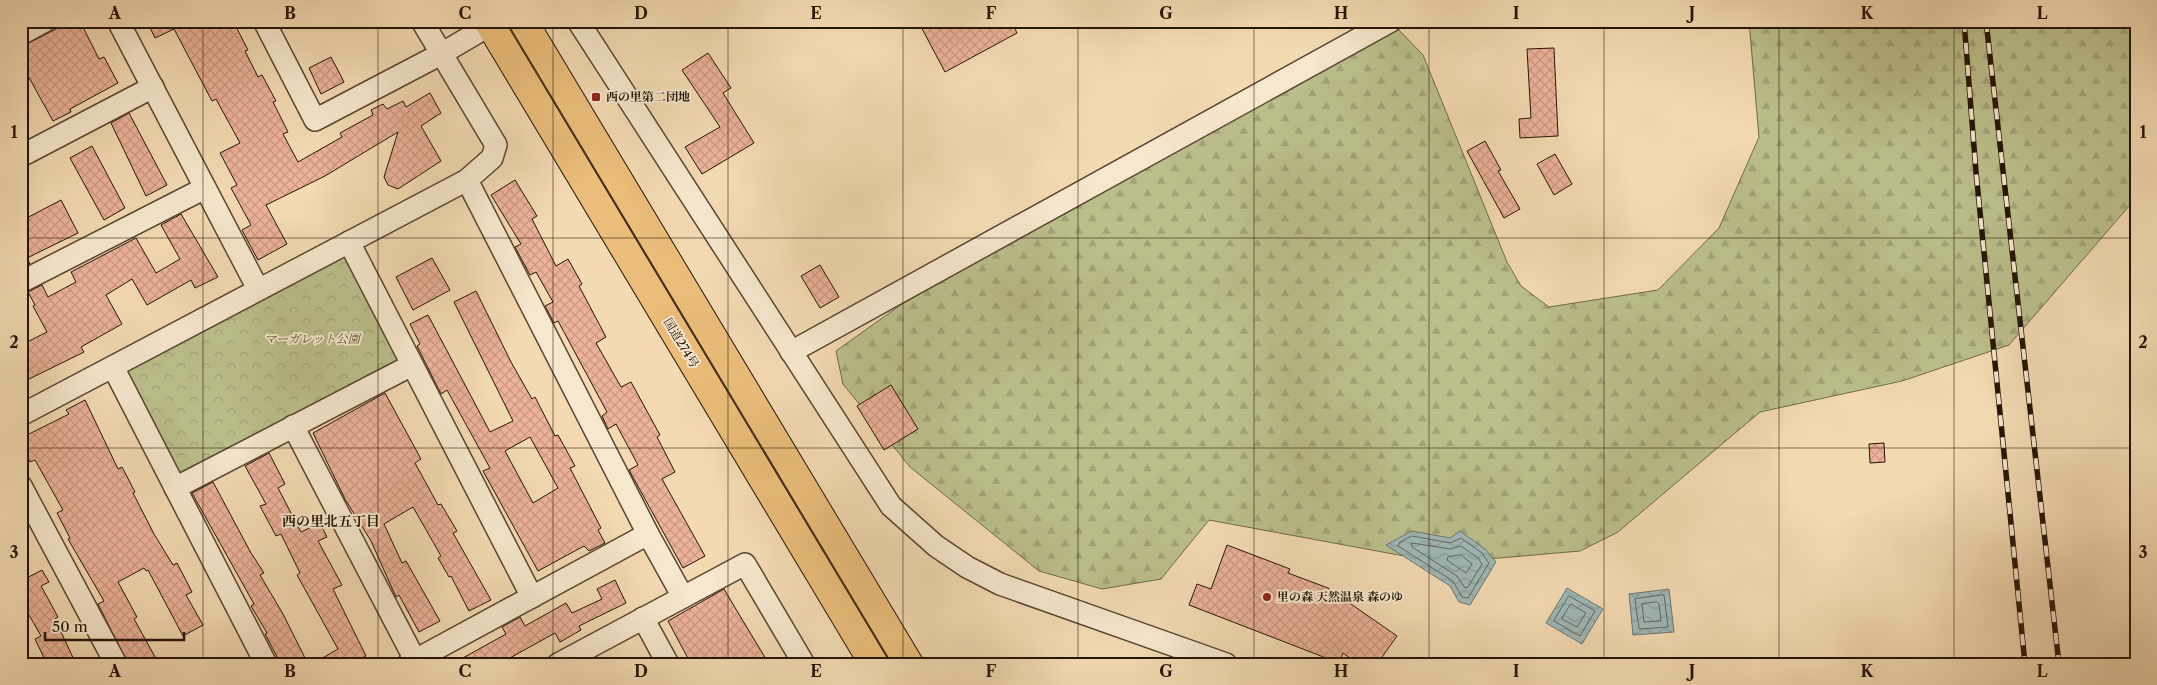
<svg xmlns="http://www.w3.org/2000/svg" width="2157" height="685" viewBox="0 0 2157 685" font-family="'Libre Caslon Text','Noto Serif JP',serif">
  <style>
    .forest { fill: url(#forest-firs); stroke: #706a49 }
    .park { fill: url(#park-crowns); stroke: #706a49 }
    .water { fill: url(#water-waves); stroke: #6e7670 }
    .lines { fill: none; stroke-linecap: round; stroke-linejoin: round }
    .shore { stroke: #62665e; stroke-width: 1 }
    .building { fill: url(#building-cross-hatch); stroke: #251406; fill-rule: evenodd }
    .street-casing { stroke: #584631; stroke-width: 24 }
    .highway-casing { stroke: #251406; stroke-width: 30 }
    .street { stroke: #f7e7ce; stroke-width: 21 }
    .highway { stroke: #eabd7a; stroke-width: 28 }
    .rail-casing { stroke: #251406; stroke-width: 5.5 }
    .rail { stroke: #f7e7ce; stroke-width: 4; stroke-dasharray: 11; stroke-linecap: butt }
    .grid { fill: none; stroke: #251406; stroke-width: 1; stroke-opacity: 0.55 }
    .poi-dot { fill: #8f2418; stroke: #f7e7ce; stroke-width: 2 }
    .labels { text-anchor: middle; stroke-width: 4; stroke-linejoin: round; paint-order: stroke }
    .poi-label { font-size: 12px; font-weight: bold; fill: #251406; stroke: #f7e7ce; text-anchor: start }
    .park-label { font-size: 12px; font-style: italic; fill: #5a5035; stroke: #f7e7ce }
    .street-label { font-size: 12px; fill: #251406; stroke: #f7e7ce }
    .neighbourhood-label { font-size: 14px; font-weight: bold; fill: #251406; stroke: #f7e7ce }
    .neatline { fill: none; stroke: #251406; stroke-width: 2 }
    .grid-label { font-size: 16px; text-anchor: middle; font-weight: bold; fill: #251406 }
  </style>
  <defs>
    <pattern id="forest-firs" width="22" height="20" patternUnits="userSpaceOnUse" patternTransform="scale(1.25)"><rect width="22" height="20" fill="#bbbf8c"/><path d="M5 1l3.5 6h-7zM16 11l3.5 6h-7z" fill="#a1a377"/></pattern>
    <pattern id="park-crowns" width="20" height="18" patternUnits="userSpaceOnUse" patternTransform="scale(1.25)"><rect width="20" height="18" fill="#bbbf8c"/><path d="M2 6a3 3 0 1 1 6 0M12 15a3 3 0 1 1 6 0" fill="none" stroke="#a1a377"/></pattern>
    <pattern id="water-waves" width="16" height="10" patternUnits="userSpaceOnUse" patternTransform="scale(1.25)"><rect width="16" height="10" fill="#9eb8b6"/><path d="M0 5q4-4 8 0t8 0" fill="none" stroke="#889d9b"/></pattern>
    <pattern id="building-cross-hatch" width="8" height="8" patternUnits="userSpaceOnUse" patternTransform="scale(1.25)"><rect width="8" height="8" fill="#ecb29a"/><path d="M0 0l8 8M0 8l8-8" fill="none" stroke="#ca9883"/></pattern>
  </defs>
  <rect width="100%" height="100%" fill="#f3dab3"/>
  <filter id="stains"><feTurbulence type="fractalNoise" baseFrequency=".004" numOctaves="4"/><feColorMatrix values="0 0 0 0 .2 0 0 0 0 .09 0 0 0 0 .02 0 0 0 .5 -.17"/></filter>
  <radialGradient id="worn" r=".72"><stop offset=".6" stop-color="#630" stop-opacity="0"/><stop offset="1" stop-color="#630" stop-opacity=".3"/></radialGradient>
  <path class="forest" d="M1749 21H2136V198L2009 345 1902 381 1760 412 1618 532 1580 551 1442 563 1209 520 1161 579 1102 589 1039 571 910 467 843 384 836 351 902 304 1220 125 1357 40 1399 30 1423 55 1507 262 1521 286 1549 307 1658 290 1719 228 1759 137Z"/>
  <path class="park" d="M349 242 412 365 175 488 113 367Z"/>
  <g class="water">
    <path d="M1412 531 1450 538 1460 531 1485 549 1496 562 1470 605 1459 602 1450 586 1386 545Z"/>
    <path d="M1567 588 1603 609 1582 644 1546 623Z"/>
    <path d="M1669 589 1674 632 1633 635 1629 594Z"/>
  </g>
  <g class="lines">
    <g class="shore">
      <path d="M1412 536 1450 543 1461 538 1482 553 1489 563 1468 598 1462 597 1453 581 1398 546 1399 543Z"/>
      <path d="M1412 543 1450 549 1461 546 1478 558 1482 564 1468 587 1465 588 1457 576 1412 547Z"/>
      <path d="M1461 555 1472 564 1466 573 1447 560 1448 557Z"/>
      <path d="M1664 595 1668 627 1639 629 1635 599Z"/>
      <path d="M1569 596 1595 611 1580 636 1554 621Z"/>
      <path d="M1657 602 1659 604 1661 621 1644 622 1642 604Z"/>
      <path d="M1571 604 1586 613 1577 627 1562 619Z"/>
    </g>
  </g>
  <g class="building">
    <path d="M57 21H80L99 59 104 57 118 83 70 109 71 112 53 121 21 63V47L60 27Z"/>
    <path d="M147 21H233L248 50 245 51 258 77 262 75 276 101 273 102 288 132 283 134 298 162 342 137 340 133 373 115 371 110 383 104 387 109 403 101 406 107 430 93 441 113 421 126 441 161 398 189 388 185 384 177 398 132 325 176 266 205 287 244 258 260 242 230 251 225 231 188 237 185 220 153 240 143 216 99 212 101 174 29 155 38Z"/>
    <path d="M918 21H1011L1017 33 945 72Z"/>
    <path d="M1554 48 1558 136 1520 138 1519 119 1531 118 1527 49Z"/>
    <path d="M708 53 731 88 723 93 754 143 702 174 685 147 720 127 682 70Z"/>
    <path d="M331 57 344 82 321 94 309 68Z"/>
    <path d="M129 113 167 185 146 196 111 123Z"/>
    <path d="M1485 141 1501 170 1498 171 1520 209 1504 218 1467 151Z"/>
    <path d="M92 146 125 208 104 220 70 158Z"/>
    <path d="M1555 154 1572 184 1554 195 1537 164Z"/>
    <path d="M515 180 537 216 532 219 556 266 568 259 582 284 579 286 606 337 596 343 621 387 631 382 660 435 657 437 675 472 662 479 705 556 683 568 629 470 638 465 616 424 608 429 602 416 607 412 558 321 554 323 545 306 553 302 536 272 530 275 515 247 521 244 491 195Z"/>
    <path d="M61 200 78 233 27 258 30 264 21 268V221Z"/>
    <path d="M181 214 218 277 195 288 191 280 147 305 132 279 106 295 122 324 81 347 84 352 21 383V345L47 332 33 306 35 305 28 292 42 285 48 297 76 282 71 272 136 238 156 273 180 259 161 225Z"/>
    <path d="M432 258 450 290 413 310 396 277Z"/>
    <path d="M820 265 839 297 820 308 801 276Z"/>
    <path d="M476 291 511 362 532 399 535 397 555 436 558 435 575 466 570 468 601 528 598 530 605 543 589 551 584 546 538 571 483 471 490 468 447 390 441 394 417 346 420 344 410 324 428 315 490 432 513 421 454 302ZM530 437 558 488 533 503 505 451Z"/>
    <path d="M891 385 918 429 884 450 857 406Z"/>
    <path d="M385 393 421 459 415 463 438 505 441 504 457 531 453 533 491 600 469 611 451 576 449 577 438 558 441 556 413 507 384 524 402 563 406 561 440 621 419 632 399 595 396 597 371 541 345 499 313 433Z"/>
    <path d="M85 400 118 469 122 467 135 492 133 493 154 534 173 565 177 563 192 592 186 595 203 625 183 636 148 570 146 571 144 568 118 582 137 617 134 619 159 664H128L98 604 104 601 68 539 70 538 57 513 63 510 35 460 30 462 21 446V438L69 414 66 410Z"/>
    <path d="M1884 443 1885 462 1870 463 1869 444Z"/>
    <path d="M269 453 285 484 278 488 301 532 320 523 327 537 318 541 342 585 333 589 366 656 351 664H312L338 649 297 575 300 573 281 534 276 536 260 506 266 504 245 466Z"/>
    <path d="M213 482 251 553 264 573 260 575 283 614 308 664H281L265 634 267 633 251 606 254 604 192 493Z"/>
    <path d="M1227 545 1290 569 1288 573 1328 588 1397 636 1377 664H1358L1343 653 1339 663 1189 605 1197 584 1211 589Z"/>
    <path d="M42 570 49 582 41 586 58 617 55 619 76 664H47L35 639 41 636 21 601V581Z"/>
    <path d="M615 580 626 603 579 626 581 630 560 642 555 633 499 664H452L506 634 502 627 520 617 525 626 566 603 572 613 602 599 597 589Z"/>
    <path d="M724 589 740 616 769 664H691L668 621Z"/>
  </g>
  <g class="lines">
    <g class="street-casing">
      <g id="street">
        <path d="M118 21 258 289"/>
        <path d="M264 21 315 120 441 54 497 21"/>
        <path d="M578 21 891 506 936 546 967 567 1000 584 1226 664"/>
        <path d="M21 34 45 21"/>
        <path d="M21 156 153 87"/>
        <path d="M467 180 648 534 683 597"/>
        <path d="M349 242 532 597"/>
        <path d="M21 282 205 188"/>
        <path d="M791 352 1391 21"/>
        <path d="M113 367 266 664"/>
        <path d="M21 415 467 180 492 158 496 145 422 21"/>
        <path d="M293 426 415 660"/>
        <path d="M21 486 116 664"/>
        <path d="M175 488 412 365"/>
        <path d="M643 618 668 664"/>
        <path d="M408 664 648 534"/>
        <path d="M558 664 745 564 804 664"/>
      </g>
    </g>
    <g class="highway-casing">
      <g id="highway">
        <path d="M488 21 874 664"/>
        <path d="M523 21 909 664"/>
      </g>
    </g>
    <use href="#street" class="street"/>
    <use href="#highway" class="highway"/>
    <g class="rail-casing">
      <g id="rail">
        <path d="M1964 21 1976 172 2025 664"/>
        <path d="M1986 21 2059 664"/>
      </g>
    </g>
    <use href="#rail" class="rail"/>
  </g>
  <path class="grid" d="M203 21V664M378 21V664M553 21V664M728 21V664M903 21V664M1078 21V664M1254 21V664M1429 21V664M1604 21V664M1779 21V664M1954 21V664M21 238H2136M21 448H2136"/>
  <g class="poi-dot">
    <rect x="591" y="92" width="10" height="10" rx="2.5"/>
    <circle cx="1267" cy="597" r="5"/>
  </g>
  <g class="labels">
    <g class="poi-label">
      <text x="606" y="101">西の里第二団地</text>
      <text x="1277" y="601">里の森 天然温泉 森のゆ</text>
    </g>
    <g class="park-label">
      <text x="312" y="343">マーガレット公園</text>
    </g>
    <g class="street-label">
      <text transform="translate(681 343) rotate(59)" y="4">国道274号</text>
    </g>
    <g class="neighbourhood-label">
      <text x="331" y="526">西の里北五丁目</text>
    </g>
  </g>
  <rect width="2157" height="685" fill="none" stroke="#f3dab3" stroke-width="55"/>
  <path d="M45 632v8h139v-8" fill="none" stroke="#251406" stroke-width="2.5"/>
  <text x="52" y="632" font-size="15" fill="#251406" stroke="#f7e7ce" stroke-width="4" paint-order="stroke">50 m</text>
  <rect x="28" y="28" width="2102" height="630" class="neatline"/>
  <g class="grid-label">
    <text x="115" y="19">A</text>
    <text x="290" y="19">B</text>
    <text x="465" y="19">C</text>
    <text x="641" y="19">D</text>
    <text x="816" y="19">E</text>
    <text x="991" y="19">F</text>
    <text x="1166" y="19">G</text>
    <text x="1341" y="19">H</text>
    <text x="1516" y="19">I</text>
    <text x="1692" y="19">J</text>
    <text x="1867" y="19">K</text>
    <text x="2042" y="19">L</text>
    <text x="14" y="138">1</text>
    <text x="2143" y="138">1</text>
    <text x="14" y="348">2</text>
    <text x="2143" y="348">2</text>
    <text x="14" y="558">3</text>
    <text x="2143" y="558">3</text>
    <text x="115" y="677">A</text>
    <text x="290" y="677">B</text>
    <text x="465" y="677">C</text>
    <text x="641" y="677">D</text>
    <text x="816" y="677">E</text>
    <text x="991" y="677">F</text>
    <text x="1166" y="677">G</text>
    <text x="1341" y="677">H</text>
    <text x="1516" y="677">I</text>
    <text x="1692" y="677">J</text>
    <text x="1867" y="677">K</text>
    <text x="2042" y="677">L</text>
  </g>
  <rect width="100%" height="100%" filter="url(#stains)"/>
  <rect width="100%" height="100%" fill="url(#worn)"/>
</svg>
